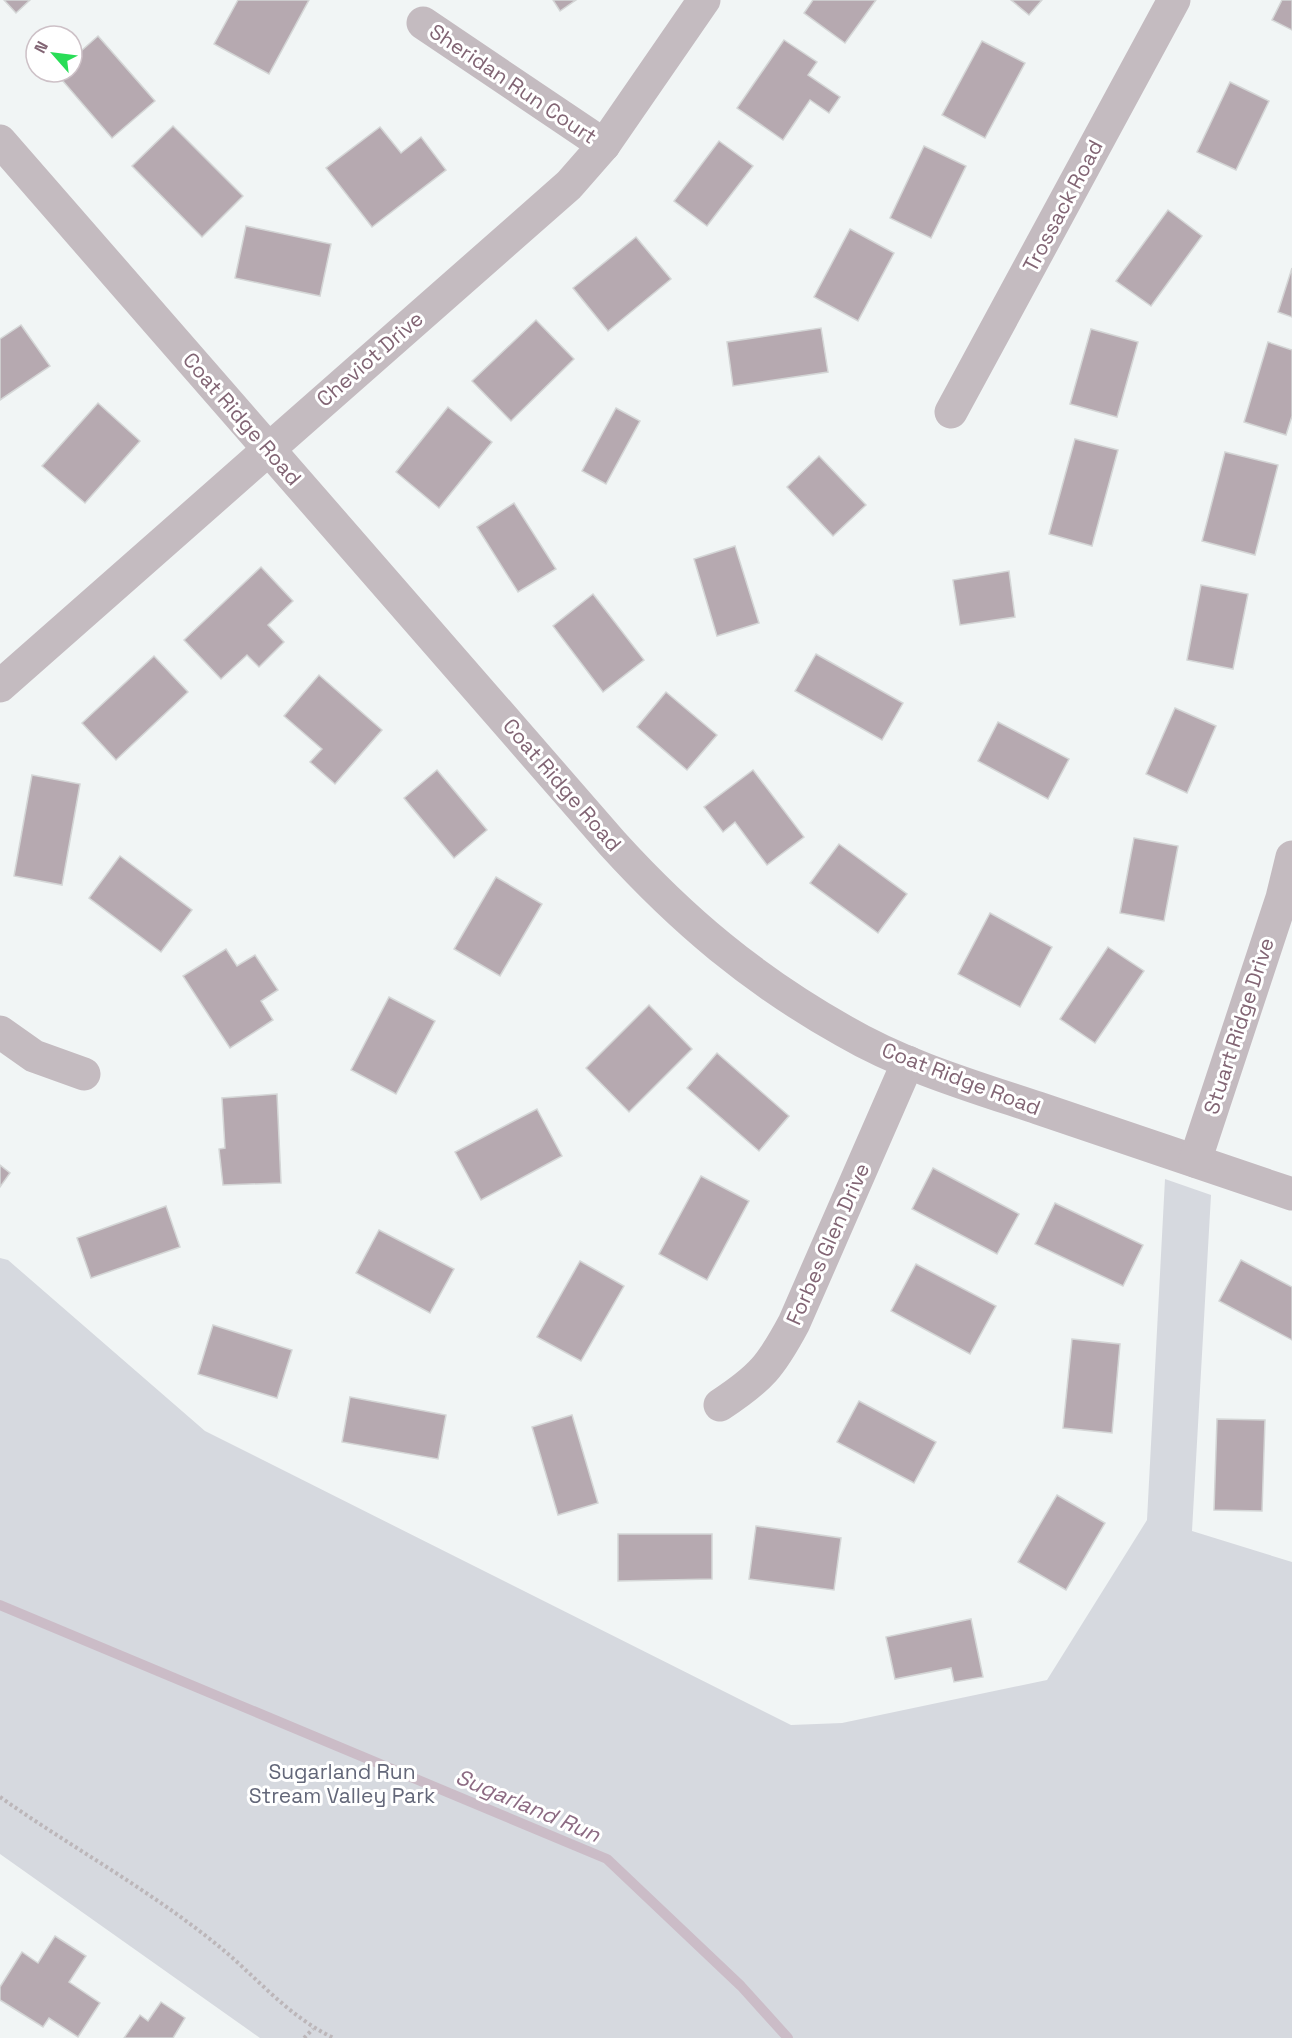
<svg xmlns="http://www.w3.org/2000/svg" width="1292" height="2038" viewBox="0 0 1292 2038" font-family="'Space Grotesk',sans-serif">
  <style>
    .green { fill: #d6d9df }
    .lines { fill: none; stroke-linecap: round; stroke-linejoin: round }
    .stream { stroke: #cbbcc7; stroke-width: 10 }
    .building { fill: #b6a9b0; stroke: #d4d6d6; stroke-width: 1.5 }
    .path { stroke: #bcb6b9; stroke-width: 4; stroke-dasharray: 3 3; stroke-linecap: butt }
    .minor { stroke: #c4bbc0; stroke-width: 33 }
    .labels { text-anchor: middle; stroke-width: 6; stroke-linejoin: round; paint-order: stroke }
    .street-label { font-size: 21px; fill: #826574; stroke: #fff }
    .park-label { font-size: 21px; fill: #636779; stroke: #fff }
    .water-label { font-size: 22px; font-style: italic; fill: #8c6a82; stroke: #fff }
  </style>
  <rect width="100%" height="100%" fill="#f1f5f5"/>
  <path class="green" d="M1165 1179 1211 1195 1192 1531 1292 1562V2038H260L0 1854V1258L8 1260 205 1431 791 1725 842 1723 1047 1680 1147 1520Z"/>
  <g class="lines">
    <path class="stream" d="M0 1605 607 1859 741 1986 788 2038"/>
  </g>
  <g class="building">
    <path d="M4 0H30L16 13Z"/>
    <path d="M238 0H309L269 74 214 44Z"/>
    <path d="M553 0H576L560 11Z"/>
    <path d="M813 0H876L845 43 804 13Z"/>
    <path d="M1011 0H1042L1029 15Z"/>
    <path d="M1282 0H1292V30L1272 20Z"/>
    <path d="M98 36 155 101 112 138 56 73 72 72V59Z"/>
    <path d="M784 40 817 62 808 75 840 97 829 113 810 100 783 140 737 108Z"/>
    <path d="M982 41 1025 63 985 138 942 115Z"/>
    <path d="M1230 82 1269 101 1236 170 1197 152Z"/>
    <path d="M173 126 243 196 202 237 132 166Z"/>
    <path d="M380 127 401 153 421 137 446 170 372 227 326 168Z"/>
    <path d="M719 141 753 166 707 226 674 201Z"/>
    <path d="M924 146 966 166 931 238 890 218Z"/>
    <path d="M1168 210 1202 236 1151 306 1116 281Z"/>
    <path d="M246 226 331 244 320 296 235 278Z"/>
    <path d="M850 229 894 253 858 321 814 297Z"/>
    <path d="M636 237 671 279 608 331 573 288Z"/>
    <path d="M1292 268V317L1278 312Z"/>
    <path d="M536 320 574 359 511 421 472 381Z"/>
    <path d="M21 325 50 366 0 400V339Z"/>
    <path d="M821 328 828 372 733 386 727 342Z"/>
    <path d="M1091 329 1138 342 1117 417 1070 404Z"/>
    <path d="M1268 342 1292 350V416L1286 435 1244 422Z"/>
    <path d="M98 403 140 441 85 503 42 466Z"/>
    <path d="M448 407 492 442 439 508 396 472Z"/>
    <path d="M616 408 640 421 606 484 582 471Z"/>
    <path d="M1075 439 1118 450 1092 546 1049 534Z"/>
    <path d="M1225 452 1278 465 1255 555 1202 541Z"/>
    <path d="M819 456 866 505 833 536 787 487Z"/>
    <path d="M514 503 556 569 518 592 477 527Z"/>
    <path d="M735 546 759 623 717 636 694 559Z"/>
    <path d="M261 567 293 601 268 625 284 642 259 667 247 655 221 679 184 640Z"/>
    <path d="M1009 571 1015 617 960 625 953 580Z"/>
    <path d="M1201 585 1248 594 1233 669 1187 660Z"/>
    <path d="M593 594 644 660 603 692 553 626Z"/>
    <path d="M816 654 903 703 882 740 795 691Z"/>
    <path d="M154 656 188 692 116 760 82 723Z"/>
    <path d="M319 675 382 730 335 784 310 762 322 749 284 716Z"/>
    <path d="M666 692 717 735 687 770 637 727Z"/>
    <path d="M1175 708 1216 726 1187 793 1146 774Z"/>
    <path d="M998 722 1069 759 1048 799 978 761Z"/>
    <path d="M437 770 487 830 454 858 404 798Z"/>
    <path d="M753 770 804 837 767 865 735 822 723 832 704 807Z"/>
    <path d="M32 775 80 784 62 885 14 876Z"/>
    <path d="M1134 838 1178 846 1164 921 1120 913Z"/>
    <path d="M839 844 907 894 878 933 810 883Z"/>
    <path d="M120 856 192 910 161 952 89 898Z"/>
    <path d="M496 877 542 904 500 976 454 949Z"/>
    <path d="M990 913 1052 947 1020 1007 958 974Z"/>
    <path d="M1108 947 1144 971 1095 1043 1060 1019Z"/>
    <path d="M226 949 237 966 255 955 278 990 261 1001 273 1020 230 1048 183 976Z"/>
    <path d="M389 997 435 1021 396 1094 351 1070Z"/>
    <path d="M649 1005 692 1049 629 1112 586 1068Z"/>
    <path d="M717 1053 789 1116 759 1151 687 1088Z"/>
    <path d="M277 1094 281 1183 223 1185 219 1149 225 1148 222 1098Z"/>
    <path d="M537 1109 562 1156 481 1200 455 1152Z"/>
    <path d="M0 1165 10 1173 0 1187Z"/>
    <path d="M933 1168 1019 1214 997 1254 912 1209Z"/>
    <path d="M701 1176 749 1201 707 1280 659 1254Z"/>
    <path d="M1055 1203 1143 1245 1123 1286 1035 1244Z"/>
    <path d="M166 1206 180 1247 91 1278 77 1238Z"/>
    <path d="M379 1230 454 1269 430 1313 356 1273Z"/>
    <path d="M1241 1260 1292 1287V1340L1219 1301Z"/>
    <path d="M580 1261 624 1286 581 1361 537 1337Z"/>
    <path d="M916 1264 996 1306 970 1354 891 1311Z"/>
    <path d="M213 1325 292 1350 277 1398 198 1374Z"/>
    <path d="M1072 1339 1120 1344 1112 1433 1063 1428Z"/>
    <path d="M350 1397 446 1415 438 1459 342 1442Z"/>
    <path d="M859 1401 936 1442 914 1483 837 1442Z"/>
    <path d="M572 1415 598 1503 558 1515 532 1427Z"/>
    <path d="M1217 1419 1265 1420 1262 1511 1214 1510Z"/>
    <path d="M1057 1495 1105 1523 1066 1590 1018 1562Z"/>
    <path d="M756 1526 841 1538 834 1590 749 1579Z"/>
    <path d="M618 1534H712V1579L618 1581Z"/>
    <path d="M971 1619 983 1677 954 1682 951 1668 895 1679 886 1637Z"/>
    <path d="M55 1936 86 1956 69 1982 100 2003 78 2037 49 2018 43 2027 0 2000V1987L22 1952 38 1963Z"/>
    <path d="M161 2002 185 2018 173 2038H124L140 2015 148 2021Z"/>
  </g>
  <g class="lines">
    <g class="path">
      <path d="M0 1797C71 1847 148 1889 216 1944 255 1975 288 2017 334 2038"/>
      <path d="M304 2038 313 2029"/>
    </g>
    <g class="minor">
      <path d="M423 23 604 145"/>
      <path d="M0 141 612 843C683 921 752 979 844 1031 904 1066 972 1086 1038 1108 1123 1137 1207 1165 1292 1194"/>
      <path d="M951 412 1174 0"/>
      <path d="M0 686 569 185 604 145 704 0"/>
      <path d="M0 1032 34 1056 84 1074"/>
      <path d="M1195 1161 1282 898 1292 857"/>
      <path d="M720 1405C761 1378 771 1366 794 1323L908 1062"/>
    </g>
  </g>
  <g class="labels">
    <g class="street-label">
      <text transform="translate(513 84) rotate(34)" y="7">Sheridan Run Court</text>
      <text transform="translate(1063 206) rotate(-62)" y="7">Trossack Road</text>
      <text transform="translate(370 359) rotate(-41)" y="7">Cheviot Drive</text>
      <text transform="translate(242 419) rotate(49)" y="7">Coat Ridge Road</text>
      <text transform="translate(562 785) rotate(49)" y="7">Coat Ridge Road</text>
      <text transform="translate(1239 1026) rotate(-72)" y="7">Stuart Ridge Drive</text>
      <text transform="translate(961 1079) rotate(21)" y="7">Coat Ridge Road</text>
      <text transform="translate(828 1244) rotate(-66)" y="7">Forbes Glen Drive</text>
    </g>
    <g class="park-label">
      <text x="342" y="1779">Sugarland Run<tspan x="342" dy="24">Stream Valley Park</tspan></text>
    </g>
    <g class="water-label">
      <text transform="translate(528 1805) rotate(23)" y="8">Sugarland Run</text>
    </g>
  </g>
  <g transform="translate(54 54) rotate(298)"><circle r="28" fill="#ffffff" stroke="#cdc1c7" stroke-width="1.5"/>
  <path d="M0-4.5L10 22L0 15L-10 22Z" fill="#29dd57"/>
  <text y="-9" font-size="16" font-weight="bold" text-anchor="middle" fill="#826574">N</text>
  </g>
</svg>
